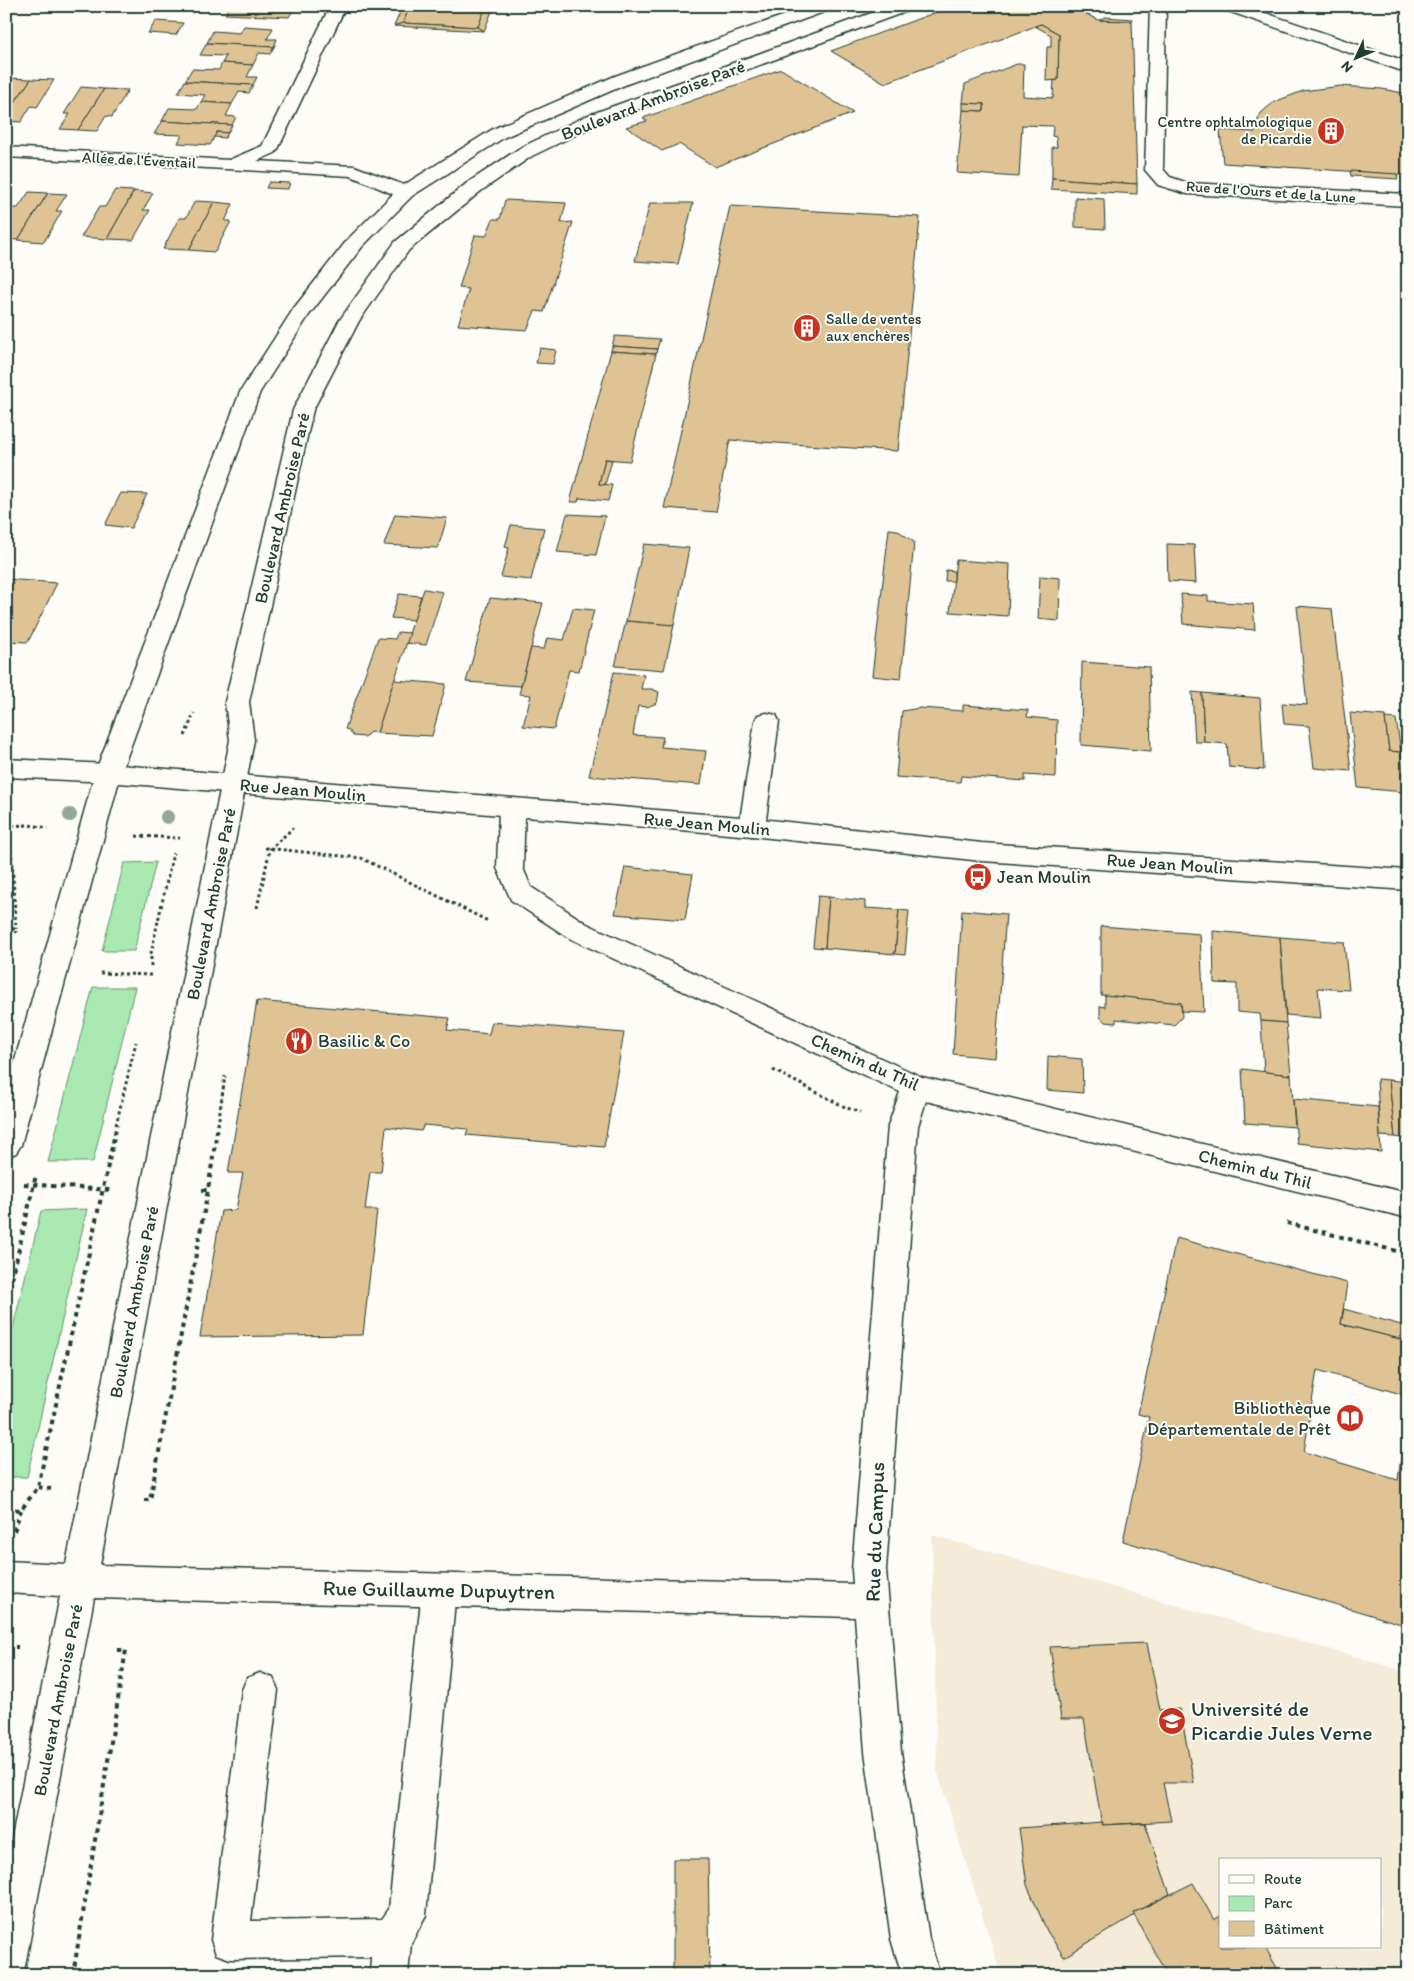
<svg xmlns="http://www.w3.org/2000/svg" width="1414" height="1981" viewBox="0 0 1414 1981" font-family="Itim,sans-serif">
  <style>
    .built { fill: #f4ebd9; fill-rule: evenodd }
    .green { fill: #a9e8b0; stroke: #649272 }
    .building { fill: #e0c394; stroke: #1f3d34 }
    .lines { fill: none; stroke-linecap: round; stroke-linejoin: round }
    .service-casing { stroke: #1f3d34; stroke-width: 3 }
    .minor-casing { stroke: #1f3d34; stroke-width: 3 }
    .secondary-casing { stroke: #1f3d34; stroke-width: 3 }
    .path-far1 { stroke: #1f3d34; stroke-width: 3; stroke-dasharray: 3 3; stroke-linecap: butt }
    .path { stroke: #1f3d34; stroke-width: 4; stroke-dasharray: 4.5 4.5; stroke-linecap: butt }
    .service { fill: #fdfcf7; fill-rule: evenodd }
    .minor { fill: #fdfcf7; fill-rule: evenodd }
    .secondary { fill: #fdfcf7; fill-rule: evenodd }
    .tree { fill: #92a69a }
    .labels { text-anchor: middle; stroke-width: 4; stroke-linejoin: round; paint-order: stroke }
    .far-poi-label { font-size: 15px; fill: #1f3d34; stroke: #fdfcf7; text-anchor: end }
    .far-street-label { font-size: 15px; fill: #1f3d34; stroke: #fdfcf7 }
    .street-label { font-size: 18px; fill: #1f3d34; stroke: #fdfcf7 }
    .poi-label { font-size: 18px; fill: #1f3d34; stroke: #fdfcf7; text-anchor: start }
    .near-street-label { font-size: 21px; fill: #1f3d34; stroke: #fdfcf7 }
    .near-poi-label { font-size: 21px; fill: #1f3d34; stroke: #fdfcf7; text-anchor: start }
  </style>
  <rect width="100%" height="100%" fill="#fdfcf7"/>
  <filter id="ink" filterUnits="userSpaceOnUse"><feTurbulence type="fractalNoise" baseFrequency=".02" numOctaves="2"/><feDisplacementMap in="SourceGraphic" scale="10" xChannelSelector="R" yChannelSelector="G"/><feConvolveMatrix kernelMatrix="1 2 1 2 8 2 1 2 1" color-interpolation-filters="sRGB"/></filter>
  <g filter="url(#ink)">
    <path class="built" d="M932 1535 1408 1672V1975H1001L937 1770ZM1220 1860H1380V1947H1220Z"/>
    <g class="green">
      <path d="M156 862 134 951H102L124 863Z"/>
      <path d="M93 987H135L93 1162H48Z"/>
      <path d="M87 1209 27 1477H6V1357L41 1211Z"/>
    </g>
    <g class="building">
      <path d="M230 6H271L294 8 289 17 225 14Z"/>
      <path d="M403 6H410L403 23 394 26Z"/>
      <path d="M410 6H486L478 27 403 23Z"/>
      <path d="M486 6H494L484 31 478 27Z"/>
      <path d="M953 6H1075L1073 7 1098 20 1132 21 1137 184 1052 178V147H1057L1056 137 1052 136 1053 126 1022 125 1019 177 957 173 963 110 984 111V104L963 103 965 84 1017 64H1024L1023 96 1053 98 1054 80H1058L1059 34 1041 24 885 83 831 51Z"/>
      <path d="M1105 17 1132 19V21L1100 20Z"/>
      <path d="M156 21 183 23 176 35 148 33Z"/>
      <path d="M403 23 478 27 484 31 394 26Z"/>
      <path d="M1041 24 1059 34 1058 80 1046 81 1047 47H1051V35L1035 26Z"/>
      <path d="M244 26 273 28 267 39H277L274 47 207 43 213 31 240 33Z"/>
      <path d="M207 43 274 47 270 54 259 53 253 65 222 63 226 56 200 55Z"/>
      <path d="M222 63 253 65 247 77H257L253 85 185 81 192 69 219 70Z"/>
      <path d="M781 69 853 113 715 167 679 144 662 151 626 127 647 121 643 118Z"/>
      <path d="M7 78 31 79 6 115V79Z"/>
      <path d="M31 79 54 80 37 107 31 106 21 122 6 121V115Z"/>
      <path d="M185 81 253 85 249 93 239 92 232 104 201 102 205 95 178 93Z"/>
      <path d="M1341 86 1382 89 1408 94V175L1223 163 1220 130 1255 132V126L1261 113 1274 102 1303 91Z"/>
      <path d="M81 87 104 89 78 130 60 129 70 114H64Z"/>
      <path d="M104 89 128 90 112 117 106 116 97 131 78 130Z"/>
      <path d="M201 102 232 104 226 116 236 117 232 125 162 121 169 108 197 109Z"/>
      <path d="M963 103 984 104V111L963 110Z"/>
      <path d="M162 121 232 125 228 133 217 132 210 145 178 143 182 135 154 134Z"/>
      <path d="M217 132 228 133 225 138 214 137Z"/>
      <path d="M1350 171 1397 174 1398 179 1351 176Z"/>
      <path d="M1052 178 1137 184V194L1051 189Z"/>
      <path d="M269 182 290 183 288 189 266 188Z"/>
      <path d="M115 190 134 191 107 239 81 237 99 207H105Z"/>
      <path d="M134 191 153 193 143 210H150L133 240 107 239Z"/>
      <path d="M29 192 48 193 18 240 6 239V217L12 208H18Z"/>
      <path d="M48 193 67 194 56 211H62L44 242 18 240Z"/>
      <path d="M1075 197 1104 199 1105 229 1075 227Z"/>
      <path d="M505 200 566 203 561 223 573 222 544 312 535 311 527 330 458 325 469 289 459 288 475 235 486 236 493 219H500Z"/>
      <path d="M195 201 214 202 189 250 163 249 179 218H186Z"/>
      <path d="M214 202 233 204 225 221H231L215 252 189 250Z"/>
      <path d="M650 203H693L678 264 635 261Z"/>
      <path d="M730 206 920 217 898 451 730 440 716 512 664 508Z"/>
      <path d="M615 336 660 339 657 349 612 346Z"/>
      <path d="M612 346 657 349 656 354 611 351Z"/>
      <path d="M540 348 556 350 553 364 536 363Z"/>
      <path d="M611 351 656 354 630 461 605 459 599 484 612 485 608 501 579 498 578 502H570Z"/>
      <path d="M605 459 612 460 605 485 599 484Z"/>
      <path d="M121 493 147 494 131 528 105 525Z"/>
      <path d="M395 514 447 518 438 548 384 545Z"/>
      <path d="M567 514 605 516 596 555 557 552Z"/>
      <path d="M511 525 544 528 531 580 501 577 509 548 505 547Z"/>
      <path d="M889 529 897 530 914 542 901 679 872 676Z"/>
      <path d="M644 544 689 548 674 625 626 621Z"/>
      <path d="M1167 544 1194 545 1196 583 1168 581Z"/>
      <path d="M956 560 1010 564 1008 616 950 612Z"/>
      <path d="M946 570 954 571V581H945Z"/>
      <path d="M1040 576 1060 578 1059 621 1038 619Z"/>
      <path d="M6 579 57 583 28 642 6 641Z"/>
      <path d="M424 589 443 592 426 645 406 643Z"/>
      <path d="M399 594 421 596 414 620 391 618Z"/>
      <path d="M1181 594 1208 596V601L1253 604 1255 630 1183 624Z"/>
      <path d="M490 598 543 603 521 686 466 682Z"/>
      <path d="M1297 606 1332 609 1351 771 1314 768 1309 726 1284 724 1282 703 1307 705Z"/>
      <path d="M573 608 594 610 579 671 569 670 554 729 523 726 531 695 519 694 531 648 544 649 547 638 564 640Z"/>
      <path d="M626 621 674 625 664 670 615 666Z"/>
      <path d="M398 632 410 633 377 733 370 732 365 737 353 736 349 730 345 729 378 638 395 639Z"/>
      <path d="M1082 662 1149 667 1151 751 1081 745Z"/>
      <path d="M614 672 644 675 641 689H652L659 692 657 703 647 707 638 706 633 735 663 737 661 747 706 751 701 785 589 776Z"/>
      <path d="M394 680 446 684 432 736 377 733Z"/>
      <path d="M1192 692 1202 693 1204 742H1195Z"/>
      <path d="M1202 693 1260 698 1264 770 1229 767 1227 744 1204 742Z"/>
      <path d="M1403 699H1408V731Z"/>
      <path d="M963 705 1028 710 1027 717 1057 720 1056 777 1025 775V781L961 776 960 782 896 777 902 711 920 708 963 711Z"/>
      <path d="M1350 713 1385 716 1389 751 1401 752 1405 792 1358 788Z"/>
      <path d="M1385 718 1396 719 1401 752 1389 751Z"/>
      <path d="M625 867 693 874 685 920 615 914Z"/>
      <path d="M818 896 829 897 825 948 813 947Z"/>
      <path d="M829 897 865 901V908L899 910 895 954 825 948Z"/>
      <path d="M899 910 909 911 905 955 895 954Z"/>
      <path d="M962 910 1006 914 995 1058 953 1054Z"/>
      <path d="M1101 926 1200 934 1204 1012 1182 1011 1181 1003 1101 995Z"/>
      <path d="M1213 931 1280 937 1286 1023 1261 1021 1260 1014 1237 1012V984L1214 983Z"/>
      <path d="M1280 937 1344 942 1349 990 1318 988 1321 1018 1286 1015Z"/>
      <path d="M1105 995 1181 1003 1182 1017 1174 1025 1116 1019V1023L1105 1022 1100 1017V1006L1105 1007Z"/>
      <path d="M257 1001 450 1018 447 1030 489 1034 492 1022 624 1033 604 1147 466 1135 468 1129 424 1125 421 1131 386 1127 381 1172H370L365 1210H377L363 1335 200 1337 221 1211 236 1210 243 1173H228Z"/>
      <path d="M1261 1021 1286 1023 1291 1075 1264 1072Z"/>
      <path d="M1048 1056 1082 1059 1083 1093 1047 1090Z"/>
      <path d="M1242 1069 1291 1075 1295 1127 1245 1123Z"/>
      <path d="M1377 1079 1389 1080 1395 1137 1380 1136Z"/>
      <path d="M1389 1080 1408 1082V1139L1395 1137Z"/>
      <path d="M1293 1099 1378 1107 1381 1152 1297 1143Z"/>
      <path d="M1176 1238 1347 1283 1341 1324 1408 1341V1396L1317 1370 1304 1452 1398 1480 1408 1406V1626L1123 1541 1149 1417 1138 1414Z"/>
      <path d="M1344 1309 1408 1327V1341L1341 1324Z"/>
      <path d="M1147 1643 1160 1710 1180 1709 1194 1783H1163L1171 1821 1102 1825 1084 1719H1061L1050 1647Z"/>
      <path d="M1103 1822 1102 1825 1145 1823 1170 1894 1133 1913 1135 1915 1064 1957 1047 1931 1027 1885 1019 1828Z"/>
      <path d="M673 1859H708L710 1975H673Z"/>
      <path d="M1193 1883 1214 1920 1220 1916V1947H1265L1281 1975H1167L1133 1913Z"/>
    </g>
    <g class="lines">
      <g class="service-casing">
        <g id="service">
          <path d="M1220 6H1245L1408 62V73L1222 9Z"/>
          <path d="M767 713 776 715 779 721 765 827 761 833 752 836 743 833 739 827 755 721 758 715Z"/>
          <path d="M439 1574 451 1578 456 1590 426 1915 411 1943 408 1975H370L371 1957 230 1959 216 1954 211 1940 242 1690 247 1678 260 1673 273 1678 278 1690 251 1921 382 1919 389 1909 422 1590 427 1578Z"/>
        </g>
      </g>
      <g class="minor-casing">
        <g id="minor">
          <path d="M330 6H346L278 149 275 153 257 161 354 166 404 185 493 129 615 76 810 6H834L832 9 627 84 505 137 412 196 362 247 309 315 260 392 121 773 21 1145 16 1153 6 1157V1092L95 773 240 392 294 308 348 239 393 194 351 176 6 157V147L229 160 262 146Z"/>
          <path d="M891 6H915L913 9 598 124 532 156 481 191 409 250 359 321 313 410 249 702 254 740 100 1565 853 1584 852 1570 888 1126 900 1092 569 938 511 900 497 868 499 808 503 802 512 799 521 802 525 808 523 868 531 887 587 924 922 1077 1408 1193V1218L926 1101 918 1126 886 1570 901 1752 929 1939 940 1975H902L891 1939 865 1752 855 1617 94 1598 25 1966 22 1975H6V1868L60 1596 6 1593V1561L66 1564 230 740 225 702 293 410 339 321 395 242 467 183 520 148 586 116Z"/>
          <path d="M1150 6H1166L1163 169 1170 177 1188 183 1408 194V206L1187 194 1158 185 1145 170Z"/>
        </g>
      </g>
      <g class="secondary-casing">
        <path id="secondary" d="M6 759 108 764 752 818 982 843 1408 870V890L982 861 752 836 108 782 6 777Z"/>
      </g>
      <g class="path-far1">
        <path d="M185 736 194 713"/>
        <path d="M6 826 29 825 48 828"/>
        <path d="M10 826 16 929"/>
        <path d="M136 836 180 838"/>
        <path d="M265 848 361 858 488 921"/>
        <path d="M257 908 270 849 293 828"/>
        <path d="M6 928 16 929V933"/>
        <path d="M151 966V953L173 853"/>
        <path d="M100 973 151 975"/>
        <path d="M773 1070 847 1108 860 1112"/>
        <path d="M116 1125 136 1042"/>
        <path d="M218 1125 225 1076"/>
      </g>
      <g class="path">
        <path d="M24 1184 110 1190"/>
        <path d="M202 1190H208L218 1124"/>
        <path d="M1287 1223 1408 1254"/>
        <path d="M6 1305 36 1175"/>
        <path d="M38 1487 51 1489"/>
        <path d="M144 1500H150L208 1190"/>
        <path d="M6 1509 21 1510 38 1487 117 1124"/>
        <path d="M14 1531 21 1510"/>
        <path d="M6 1647H18"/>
        <path d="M73 1975 126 1650H114"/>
      </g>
      <use href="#service" class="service"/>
      <use href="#minor" class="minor"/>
      <use href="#secondary" class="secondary"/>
    </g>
    <g class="tree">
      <circle cx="70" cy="815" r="7"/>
      <circle cx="167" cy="817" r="7"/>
    </g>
  </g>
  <defs>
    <g id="building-disc" transform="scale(1.4375)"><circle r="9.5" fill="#c8321e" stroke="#fdfcf7"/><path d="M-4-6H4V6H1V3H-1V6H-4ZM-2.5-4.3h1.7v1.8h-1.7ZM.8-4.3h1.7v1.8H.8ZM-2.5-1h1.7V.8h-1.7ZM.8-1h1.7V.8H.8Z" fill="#fff"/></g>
    <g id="bus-disc" transform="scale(1.4375)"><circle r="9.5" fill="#c8321e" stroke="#fdfcf7"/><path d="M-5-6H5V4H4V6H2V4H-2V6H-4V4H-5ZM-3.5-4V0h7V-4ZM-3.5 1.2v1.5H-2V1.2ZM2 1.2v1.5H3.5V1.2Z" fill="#fff"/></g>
    <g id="restaurant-disc" transform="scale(1.4375)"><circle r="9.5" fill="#c8321e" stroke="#fdfcf7"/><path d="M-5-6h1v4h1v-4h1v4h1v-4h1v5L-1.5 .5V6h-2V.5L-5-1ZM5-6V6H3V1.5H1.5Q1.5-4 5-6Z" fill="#fff"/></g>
    <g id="library-disc" transform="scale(1.4375)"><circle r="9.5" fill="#c8321e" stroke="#fdfcf7"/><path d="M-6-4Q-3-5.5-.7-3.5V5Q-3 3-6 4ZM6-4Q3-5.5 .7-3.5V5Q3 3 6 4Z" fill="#fff"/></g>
    <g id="university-disc" transform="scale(1.4375)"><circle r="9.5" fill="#c8321e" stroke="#fdfcf7"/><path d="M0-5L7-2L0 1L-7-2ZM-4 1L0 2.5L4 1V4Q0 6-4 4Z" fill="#fff"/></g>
  </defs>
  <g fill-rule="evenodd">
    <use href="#building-disc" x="1331" y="131"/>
    <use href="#building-disc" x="807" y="328"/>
    <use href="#bus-disc" x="978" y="877"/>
    <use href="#restaurant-disc" x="299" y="1041"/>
    <use href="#library-disc" x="1350" y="1418"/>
    <use href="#university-disc" x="1172" y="1721"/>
  </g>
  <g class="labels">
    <g class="far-poi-label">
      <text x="1312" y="127">Centre ophtalmologique<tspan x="1312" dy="17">de Picardie</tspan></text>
      <text x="826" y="324" text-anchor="start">Salle de ventes<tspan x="826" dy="17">aux enchères</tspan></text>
    </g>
    <g class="far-street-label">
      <text transform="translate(139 160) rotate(3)" y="5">Allée de l'Éventail</text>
      <text transform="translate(1271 192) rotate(4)" y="5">Rue de l'Ours et de la Lune</text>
    </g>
    <g class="street-label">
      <text transform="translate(653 100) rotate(-21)" y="6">Boulevard Ambroise Paré</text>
      <text transform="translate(282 508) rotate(-77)" y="6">Boulevard Ambroise Paré</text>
      <text transform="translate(303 790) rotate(5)" y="6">Rue Jean Moulin</text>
      <text transform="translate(707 824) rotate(5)" y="6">Rue Jean Moulin</text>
      <text transform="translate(1170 864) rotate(4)" y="6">Rue Jean Moulin</text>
      <text transform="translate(211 904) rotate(-79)" y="6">Boulevard Ambroise Paré</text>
      <text transform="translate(865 1062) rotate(24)" y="6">Chemin du Thil</text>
      <text transform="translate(1255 1169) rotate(14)" y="6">Chemin du Thil</text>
      <text transform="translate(134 1302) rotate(-79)" y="6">Boulevard Ambroise Paré</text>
      <text transform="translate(58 1700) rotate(-79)" y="6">Boulevard Ambroise Paré</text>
    </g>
    <g class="poi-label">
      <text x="997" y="883">Jean Moulin</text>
      <text x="318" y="1047">Basilic &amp; Co</text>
      <text x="1331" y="1414" text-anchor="end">Bibliothèque<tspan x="1331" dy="21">Départementale de Prêt</tspan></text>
    </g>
    <g class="near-street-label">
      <text transform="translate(875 1532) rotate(-88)" y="7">Rue du Campus</text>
      <text transform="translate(439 1590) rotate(1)" y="7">Rue Guillaume Dupuytren</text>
    </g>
    <g class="near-poi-label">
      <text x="1191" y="1716">Université de<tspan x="1191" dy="24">Picardie Jules Verne</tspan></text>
    </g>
  </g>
  <rect width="1414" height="1981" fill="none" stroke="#fdfcf7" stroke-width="25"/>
  <rect x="12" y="12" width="1389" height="1956" fill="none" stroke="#1f3d34" stroke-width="2" filter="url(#ink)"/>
  <rect x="1219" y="1858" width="162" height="90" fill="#fdfcf7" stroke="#a4b0a9"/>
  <rect x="1229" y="1875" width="25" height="8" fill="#fdfcf7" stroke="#a4b0a9"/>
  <text x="1264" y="1884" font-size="15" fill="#1f3d34">Route</text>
  <rect x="1229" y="1896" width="25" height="15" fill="#a9e8b0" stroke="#a4b0a9"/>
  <text x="1264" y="1908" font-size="15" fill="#1f3d34">Parc</text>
  <rect x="1229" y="1921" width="25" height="15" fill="#e0c394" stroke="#a4b0a9"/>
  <text x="1264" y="1934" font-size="15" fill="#1f3d34">Bâtiment</text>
  <g transform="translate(1356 58) rotate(226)" stroke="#fdfcf7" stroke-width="4" paint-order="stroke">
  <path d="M0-4L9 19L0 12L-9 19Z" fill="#1f3d34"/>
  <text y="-8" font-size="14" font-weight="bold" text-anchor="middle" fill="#1f3d34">N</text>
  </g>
</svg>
